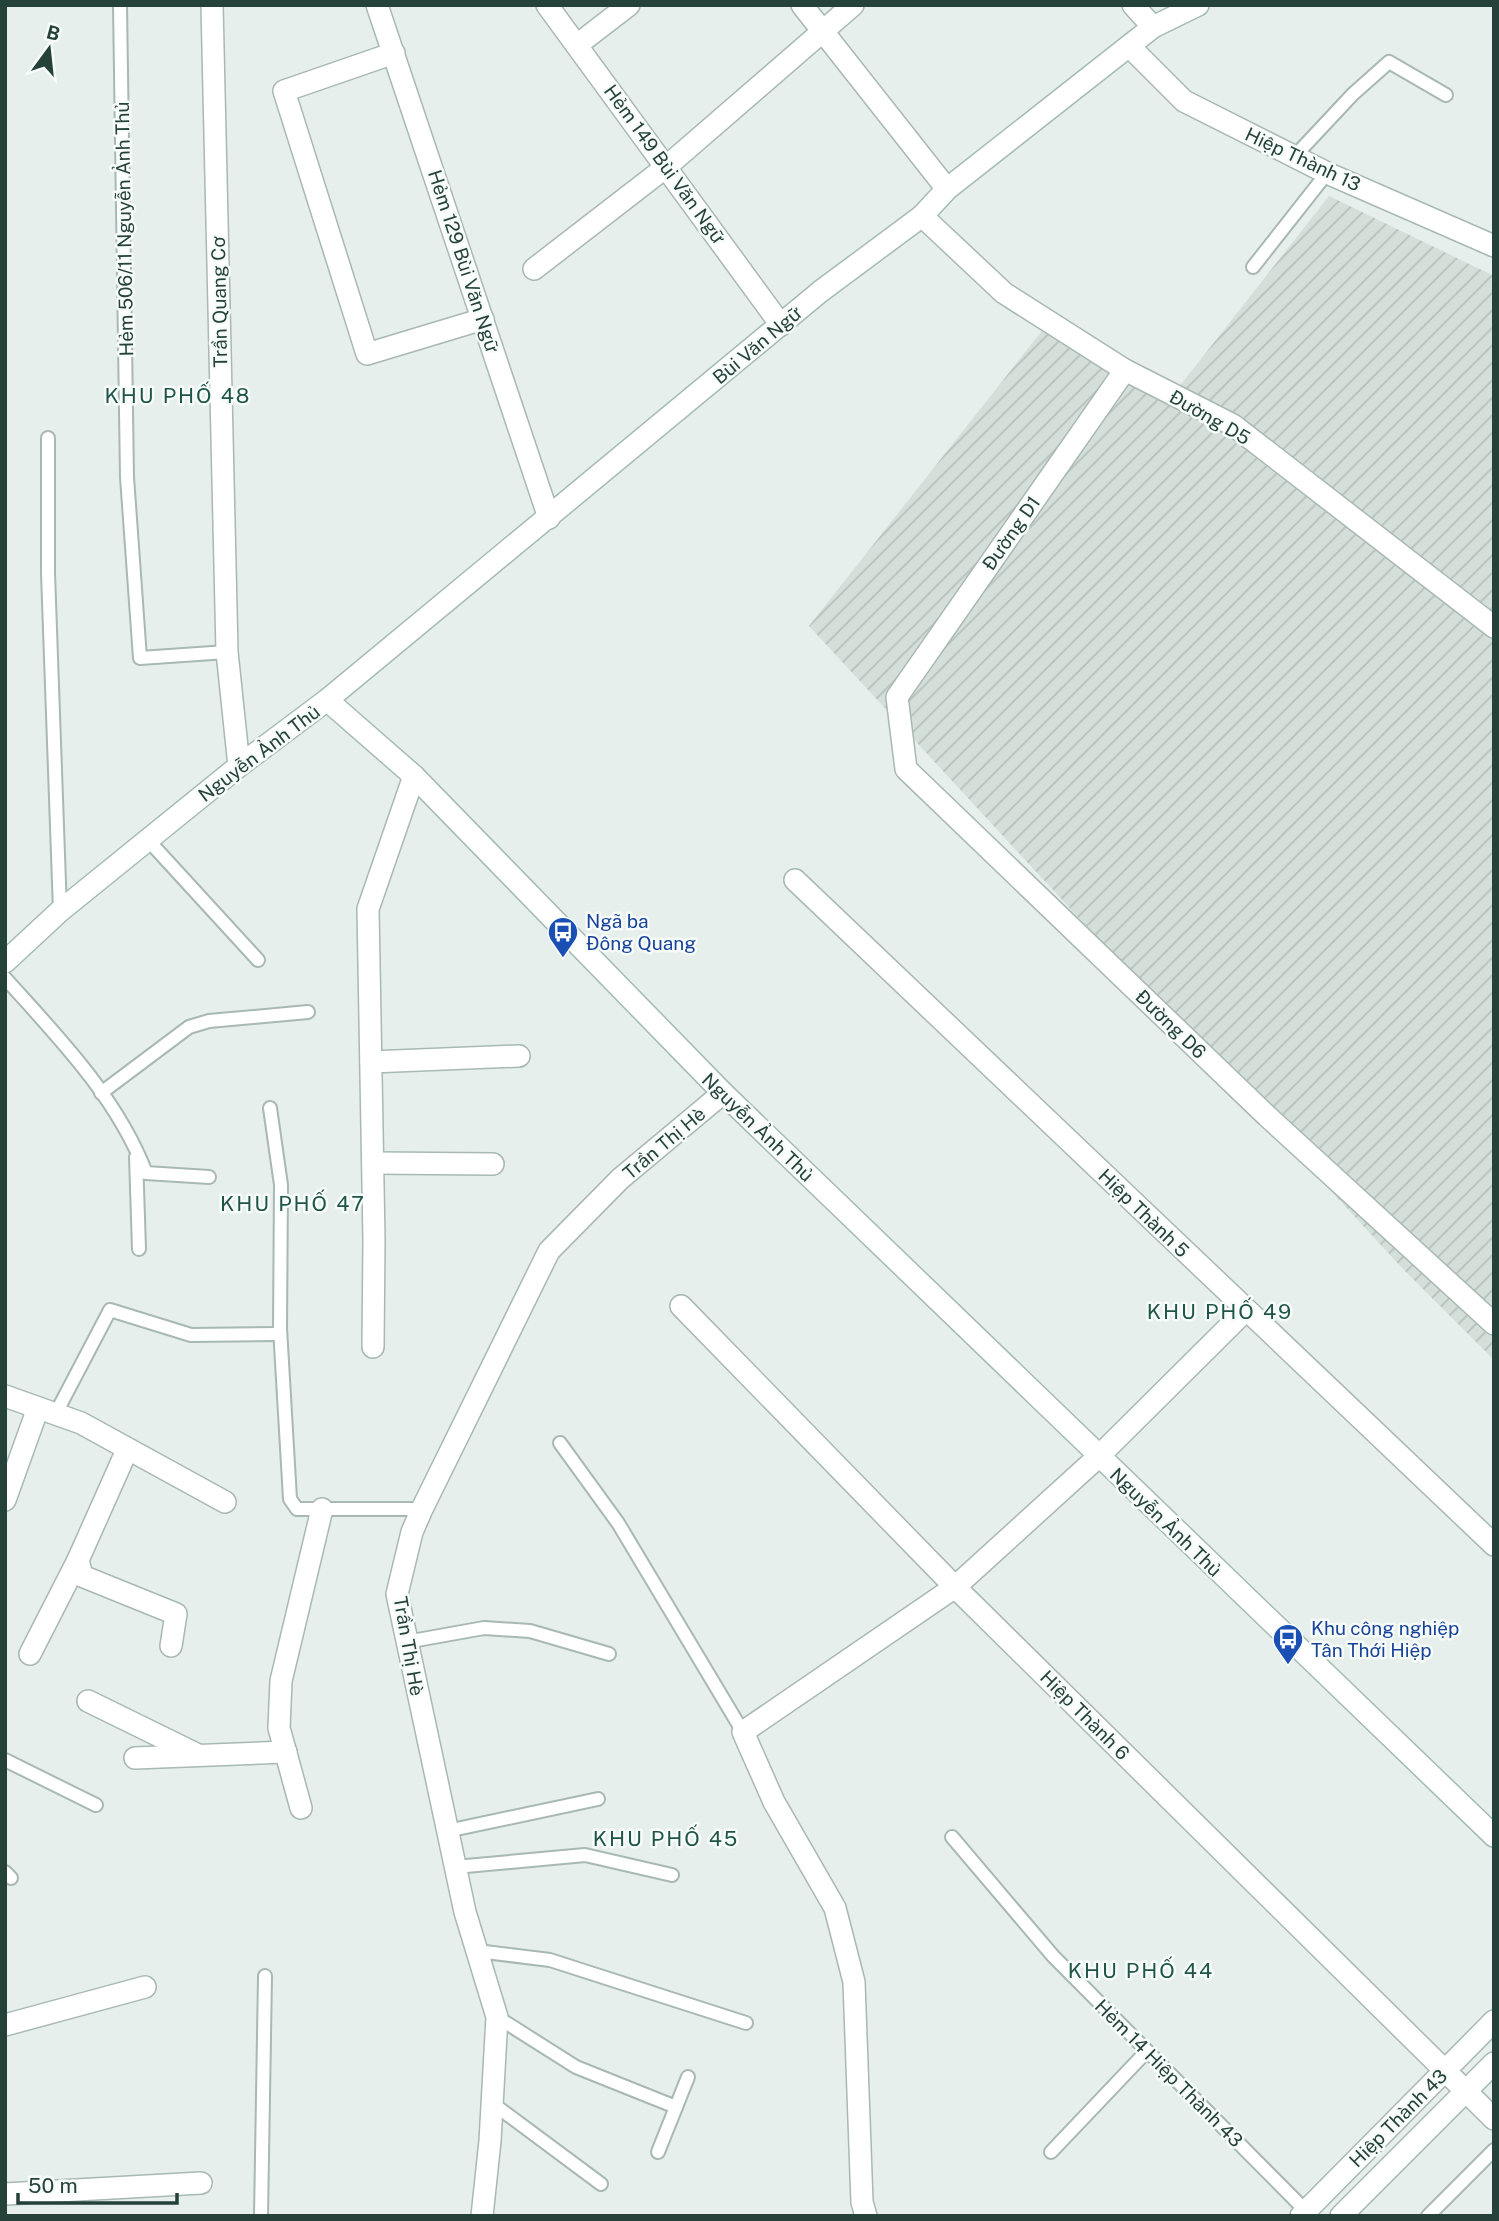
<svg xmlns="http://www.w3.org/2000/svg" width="1499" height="2221" viewBox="0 0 1499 2221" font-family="'Public Sans',sans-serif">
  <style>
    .industrial { fill: url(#industrial-furrows) }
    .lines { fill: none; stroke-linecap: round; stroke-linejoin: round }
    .lane-casing { stroke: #a8b8b2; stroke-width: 16 }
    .street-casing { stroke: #a8b8b2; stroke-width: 24 }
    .secondary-casing { stroke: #a4bbb3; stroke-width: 24 }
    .lane { stroke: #fff; stroke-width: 12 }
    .street { stroke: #fff; stroke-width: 21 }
    .secondary { stroke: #fff; stroke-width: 21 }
    .labels { text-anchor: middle; stroke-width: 5; stroke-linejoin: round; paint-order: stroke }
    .street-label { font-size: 19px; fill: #24423a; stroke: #f7fbf9 }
    .transit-label { font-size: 19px; fill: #164399; stroke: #f7fbf9; text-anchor: start }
    .neighbourhood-label { font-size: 21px; letter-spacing: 2px; fill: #1f5548; stroke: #f7fbf9 }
  </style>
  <defs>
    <pattern id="industrial-furrows" width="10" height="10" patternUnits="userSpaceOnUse" patternTransform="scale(1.75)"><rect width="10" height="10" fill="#d4dfda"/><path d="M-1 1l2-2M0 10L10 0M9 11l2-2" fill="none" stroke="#b6c1bc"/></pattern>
  </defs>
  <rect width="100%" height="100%" fill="#e6efeb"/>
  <path class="industrial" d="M1329 196 1494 276V1360L1404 1270 809 626 1045 327 1168 401Z"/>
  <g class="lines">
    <g class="lane-casing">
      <g id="lane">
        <path d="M120 5 127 477 140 658 227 652"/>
        <path d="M1294 157 1353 94 1389 62 1446 95"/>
        <path d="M1253 267 1327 173"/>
        <path d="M48 438V573L60 911"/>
        <path d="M148 840 258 960"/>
        <path d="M5 978C58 1037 117 1097 146 1173L209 1177"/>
        <path d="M101 1093 189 1027 209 1021 308 1012"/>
        <path d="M270 1108 281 1185 280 1328 290 1499 297 1509H422"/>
        <path d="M136 1157 139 1249"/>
        <path d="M56 1413 110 1310 191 1335 280 1334"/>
        <path d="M560 1443 618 1523 743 1732"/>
        <path d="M406 1642 484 1628 530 1631 609 1654"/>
        <path d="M5 1760 96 1805"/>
        <path d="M447 1831 598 1799"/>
        <path d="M952 1837 1053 1956 1306 2211"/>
        <path d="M455 1867 585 1855 672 1875"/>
        <path d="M5 1872 11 1878"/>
        <path d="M477 1951 550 1960 746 2023"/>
        <path d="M497 2017 576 2067 676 2107"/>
        <path d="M492 2103 601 2184"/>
        <path d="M658 2152 688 2077"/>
        <path d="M1051 2152 1147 2051"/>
        <path d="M261 2216 265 1976"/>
        <path d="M1428 2216 1494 2150"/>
      </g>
    </g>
    <g class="street-casing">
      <g id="street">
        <path d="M212 5 227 652 239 766"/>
        <path d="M377 5 549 518"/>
        <path d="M547 5 781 325"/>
        <path d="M802 5 947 189"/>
        <path d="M1133 5 1153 27"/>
        <path d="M577 45 629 5"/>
        <path d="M1129 46 1184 101 1327 173 1494 246"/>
        <path d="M394 53 284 91 367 354 483 319"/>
        <path d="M922 216 1004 293 1125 370 1233 425 1494 627"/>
        <path d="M534 269 666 167 853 5"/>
        <path d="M1125 370 897 697 906 769 1267 1116 1494 1324"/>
        <path d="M795 880 1494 1545"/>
        <path d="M371 1062 519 1056"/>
        <path d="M373 1163 493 1164"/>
        <path d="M681 1306 955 1587 1494 2119"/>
        <path d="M373 1347 374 1240 368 909 414 776"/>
        <path d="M5 1396 81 1423 225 1502"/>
        <path d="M127 1450 78 1560 82 1576 176 1614 171 1646"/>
        <path d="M5 1500 38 1408"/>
        <path d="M30 1654 78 1560"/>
        <path d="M88 1701 196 1754"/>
        <path d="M135 1758 286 1752"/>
        <path d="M301 1808 279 1728 281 1681 322 1509"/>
        <path d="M5 2025 145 1987"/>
        <path d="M5 2194 201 2183"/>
        <path d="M482 2216 490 2141 497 2017 465 1912 397 1594 412 1532 422 1509 549 1251 620 1179 723 1093"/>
        <path d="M866 2216 862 2202 854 1982 835 1908 774 1802 743 1732 955 1587 1098 1457 1246 1310"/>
        <path d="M1301 2216 1494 2021"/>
        <path d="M1341 2216 1494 2063"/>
      </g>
    </g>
    <g class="secondary-casing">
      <g id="secondary">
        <path d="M327 700 414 776 723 1093 1494 1836"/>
        <path d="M5 962 60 911 239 766 327 700 821 291 922 216 947 189 1153 27 1198 5"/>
      </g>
    </g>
    <use href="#lane" class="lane"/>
    <use href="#street" class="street"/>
    <use href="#secondary" class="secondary"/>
  </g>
  <defs>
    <g id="bus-pin" transform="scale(1.575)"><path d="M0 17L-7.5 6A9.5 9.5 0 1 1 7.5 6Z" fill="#1a4fb4" stroke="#f7fbf9"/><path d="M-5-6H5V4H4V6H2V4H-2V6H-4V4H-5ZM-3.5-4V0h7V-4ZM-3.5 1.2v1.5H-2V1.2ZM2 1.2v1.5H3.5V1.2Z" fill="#fff"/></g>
  </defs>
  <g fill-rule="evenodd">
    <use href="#bus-pin" x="563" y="932"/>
    <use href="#bus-pin" x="1288" y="1639"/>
  </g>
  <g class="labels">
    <g class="street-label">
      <text transform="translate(1303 159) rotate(25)" y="7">Hiệp Thành 13</text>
      <text transform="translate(665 164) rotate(54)" y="7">Hẻm 149 Bùi Văn Ngữ</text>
      <text transform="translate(124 229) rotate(-91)" y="7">Hẻm 506/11 Nguyễn Ảnh Thủ</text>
      <text transform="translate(464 261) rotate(72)" y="7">Hẻm 129 Bùi Văn Ngữ</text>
      <text transform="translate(219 302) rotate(-91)" y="7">Trần Quang Cơ</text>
      <text transform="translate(757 345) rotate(-40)" y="7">Bùi Văn Ngữ</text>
      <text transform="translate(1210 417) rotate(30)" y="7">Đường D5</text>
      <text transform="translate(1011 533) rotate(-55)" y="7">Đường D1</text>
      <text transform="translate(259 753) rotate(-37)" y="7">Nguyễn Ảnh Thủ</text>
      <text transform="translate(1171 1024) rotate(44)" y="7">Đường D6</text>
      <text transform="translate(758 1127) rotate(44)" y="7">Nguyễn Ảnh Thủ</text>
      <text transform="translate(664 1143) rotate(-40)" y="7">Trần Thị Hè</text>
      <text transform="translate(1144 1213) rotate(44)" y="7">Hiệp Thành 5</text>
      <text transform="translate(1166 1522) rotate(44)" y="7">Nguyễn Ảnh Thủ</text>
      <text transform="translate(409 1646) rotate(80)" y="7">Trần Thị Hè</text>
      <text transform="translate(1085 1715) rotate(45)" y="7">Hiệp Thành 6</text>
      <text transform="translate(1169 2073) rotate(45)" y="7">Hẻm 14 Hiệp Thành 43</text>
      <text transform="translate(1398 2118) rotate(-45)" y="7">Hiệp Thành 43</text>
    </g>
    <g class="transit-label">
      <text x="586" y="928">Ngã ba<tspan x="586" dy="22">Đông Quang</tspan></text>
      <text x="1311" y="1635">Khu công nghiệp<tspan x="1311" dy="22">Tân Thới Hiệp</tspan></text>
    </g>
    <g class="neighbourhood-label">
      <text x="178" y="403">KHU PHỐ 48</text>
      <text x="293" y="1211">KHU PHỐ 47</text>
      <text x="1220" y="1319">KHU PHỐ 49</text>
      <text x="666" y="1846">KHU PHỐ 45</text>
      <text x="1141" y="1978">KHU PHỐ 44</text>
    </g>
  </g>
  <rect width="1499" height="2221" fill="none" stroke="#24423a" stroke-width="14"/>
  <g transform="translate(49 49) rotate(15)" stroke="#f7fbf9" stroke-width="5" paint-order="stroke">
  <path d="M0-5L12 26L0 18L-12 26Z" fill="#24423a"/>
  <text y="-10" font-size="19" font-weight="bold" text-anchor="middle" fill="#24423a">B</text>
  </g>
  <path d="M18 2193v10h159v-10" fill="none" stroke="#24423a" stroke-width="3.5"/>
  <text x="28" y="2193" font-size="21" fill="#24423a" stroke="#f7fbf9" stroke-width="5" paint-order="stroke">50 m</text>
</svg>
